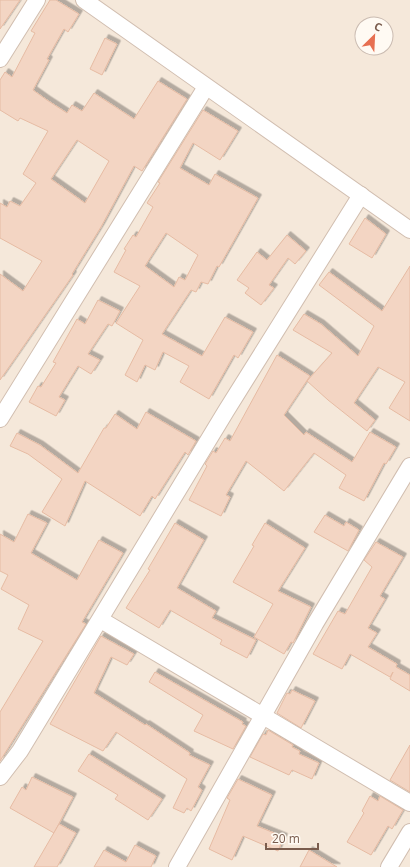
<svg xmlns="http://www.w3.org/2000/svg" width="410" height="867" viewBox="0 0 410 867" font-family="'Open Sans',sans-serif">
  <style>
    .residential { fill: #f5e8da; fill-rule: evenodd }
    .building { fill: #f3d5c3; stroke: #e6bba3; fill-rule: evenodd; filter: url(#shadow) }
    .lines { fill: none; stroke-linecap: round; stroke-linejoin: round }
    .street-casing { stroke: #d1beb0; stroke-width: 18 }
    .street { stroke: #fff; stroke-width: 16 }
  </style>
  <defs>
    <filter id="shadow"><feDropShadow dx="3.5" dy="-3.5" stdDeviation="0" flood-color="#0004"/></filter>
  </defs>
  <rect width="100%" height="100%" fill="#fdf6ec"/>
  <path class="residential" d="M0 0H410V867H0ZM362 24H386V48H362Z"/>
  <g class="building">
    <path d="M0 0H20L0 29Z"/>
    <path d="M50 0H56L79 14 68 32 64 29 47 59 49 60 33 90 47 100 67 113 72 105 82 111 94 93 134 119 158 81 187 99 142 171 134 166 101 227 72 274 73 275 0 380V274L23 291 42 261 0 238V203L7 207 10 201 20 206 36 183 23 174 48 131 20 118 18 121 0 110V80L5 72 12 77 35 33 31 31ZM77 140 109 161 85 203 51 179Z"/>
    <path d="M105 38 117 44 102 75 90 69Z"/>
    <path d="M203 110 238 131 220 160 193 143 180 168 209 185 215 174 258 198 219 267 217 266 208 284 201 282 196 292 191 290 162 334 202 356 225 317 253 332 238 358 234 355 209 399 180 382 189 366 163 352 155 370 145 365 137 382 125 375 143 340 116 323 140 286 114 272 126 250 124 249 133 235 136 237 153 207 147 203 160 183 158 182ZM166 233 198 255 185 280 179 277 174 287 145 266Z"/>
    <path d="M365 218 386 234 372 258 349 244Z"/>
    <path d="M287 235 306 251 295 264 288 258 269 285 274 288 261 305 245 293 249 288 237 280 257 252 267 260Z"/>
    <path d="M410 266V421L389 408 405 382 378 367 354 403 375 420 367 431 328 400 307 381 332 353 293 330 304 314 321 324 358 356 374 326 319 285 329 272 382 311Z"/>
    <path d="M98 300 120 311 112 326 108 324 88 354 100 360 91 374 78 366 59 397 65 400 56 416 29 402 38 386 41 387 56 363 53 362 77 319 85 324Z"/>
    <path d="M277 355 310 376 284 415 304 435 306 432 352 462 370 432 396 447 386 464 384 463 364 501 339 488 346 475 314 453 284 491 246 461 226 495 230 497 221 516 189 500 207 466 205 464 213 451 216 453 225 438 230 441Z"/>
    <path d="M146 412 196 441 188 455 185 452 155 499 152 496 140 516 85 481 65 526 42 512 62 479 28 454 10 446 17 433 40 445 78 473 104 428H106L115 414 137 429Z"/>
    <path d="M28 514 47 523 31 553 77 580 99 540 123 553 82 622 86 624 0 761V712L43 641 18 629 29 605 1 589 8 575 0 571V534L14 542Z"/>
    <path d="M325 515 344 526 346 522 359 530 348 551 314 532Z"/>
    <path d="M175 523 204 540 177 588 216 611 212 618 256 640 247 658 220 644 222 640 170 610 159 628 126 608 150 570 148 569Z"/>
    <path d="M265 523 305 548 278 591 311 607 293 643 291 642 284 654 254 637 273 604 233 582 254 546 252 545Z"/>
    <path d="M376 542 403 557 380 596 385 599 368 628 377 633 368 647 397 664 396 667 410 675V691L390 679 393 672 390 677 350 654 342 669 313 654 338 611 345 614 372 567 364 560Z"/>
    <path d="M101 636 134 654 127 665 111 657 94 693 145 725 146 724 190 753 189 755 210 765 198 787 202 790 191 811 187 808 184 813 173 808 187 779 116 732 103 751 50 724Z"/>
    <path d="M155 672 243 722 242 724 246 726 233 749 194 731 203 715 149 682Z"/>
    <path d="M292 690 315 701 301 728 277 713 287 693 290 694Z"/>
    <path d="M268 730 293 745 292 747 300 751 299 754 319 763 312 779 292 770 289 775 250 757 263 734 266 735Z"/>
    <path d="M410 745V792L390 780Z"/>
    <path d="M89 754 162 799 148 820 115 799 118 795 78 771Z"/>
    <path d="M32 777 73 797 54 833 10 808 22 787 26 790Z"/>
    <path d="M238 779 272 795 257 826 284 837 278 851 243 836 232 860 209 849 230 800 227 798Z"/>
    <path d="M370 796 378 801 380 796 403 810 392 829 388 826 371 855 347 842 364 813 362 811Z"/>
    <path d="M59 824 76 833 57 867H34Z"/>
    <path d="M135 845 156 856 151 867H94L104 850 126 862Z"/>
    <path d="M309 850 337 867H300Z"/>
  </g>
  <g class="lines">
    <g class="street-casing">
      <g id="street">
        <path d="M84 0 410 230"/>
        <path d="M0 59 37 0"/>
        <path d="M0 419 206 87"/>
        <path d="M101 620 410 803"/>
        <path d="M0 777 20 751 226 411 361 195"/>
        <path d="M177 867 315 624 410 466"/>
        <path d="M389 867 410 832"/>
      </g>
    </g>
    <use href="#street" class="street"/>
  </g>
  <g transform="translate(374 36) rotate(24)"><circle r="19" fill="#fffaf3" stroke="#cabbb1"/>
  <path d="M0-3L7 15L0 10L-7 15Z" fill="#e76f51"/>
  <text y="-6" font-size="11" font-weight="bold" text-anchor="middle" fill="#7a5c4d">С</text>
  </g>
  <path d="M266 843v6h52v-6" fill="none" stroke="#7a5c4d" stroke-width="2"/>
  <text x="272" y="843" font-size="12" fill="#7a5c4d" stroke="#fffaf3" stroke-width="3" paint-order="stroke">20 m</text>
</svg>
